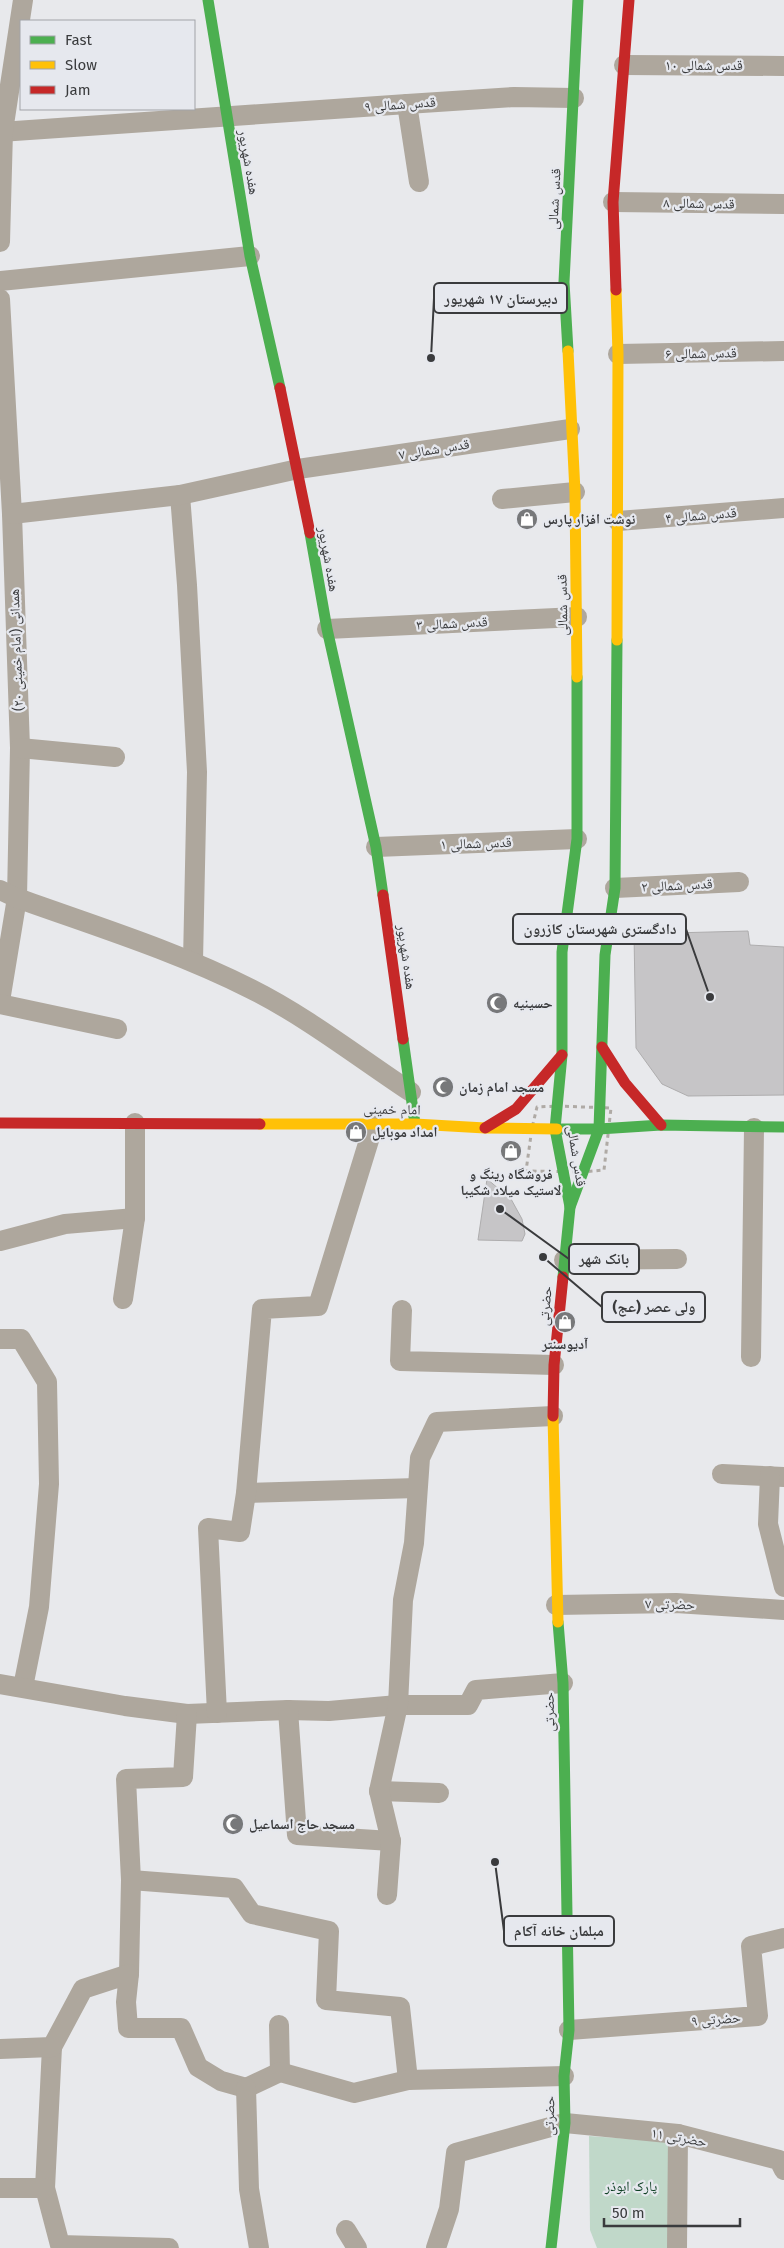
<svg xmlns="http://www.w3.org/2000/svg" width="784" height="2248" viewBox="0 0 784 2248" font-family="'Fira Sans','Noto Naskh Arabic',sans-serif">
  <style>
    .green { fill: #c0d8c9 }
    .building { fill: #c6c5c7; stroke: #aeadae }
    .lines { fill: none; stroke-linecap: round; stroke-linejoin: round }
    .path { stroke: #afaaa5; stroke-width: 3; stroke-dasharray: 4 4; stroke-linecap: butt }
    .street { stroke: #aea79d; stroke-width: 20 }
    .fast { stroke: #4caf50; stroke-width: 11 }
    .slow { stroke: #ffc107; stroke-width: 11 }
    .jam { stroke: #c62828; stroke-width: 11 }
    .labels { text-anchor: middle; stroke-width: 4.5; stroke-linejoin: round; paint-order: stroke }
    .street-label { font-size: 14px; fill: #3a3b3d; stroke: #e6e8ee }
    .poi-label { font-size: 14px; font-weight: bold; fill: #3a3b3d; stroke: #e6e8ee; text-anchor: start }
    .park-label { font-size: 14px; fill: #0d3f23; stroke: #e6e8ee }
    .leader { fill: none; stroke: #3a3b3d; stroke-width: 2 }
    .callout-dot { fill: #3a3b3d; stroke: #e6e8ee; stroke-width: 2 }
    .callout { fill: #e6e8ee; stroke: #3a3b3d; stroke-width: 2 }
    .callout-label { font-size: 15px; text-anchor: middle; font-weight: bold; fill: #3a3b3d }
  </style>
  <rect width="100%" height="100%" fill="#e8e9ec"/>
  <path class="green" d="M589 2136 672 2142 674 2248H597L590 2230Z"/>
  <g class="building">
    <path d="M748 931 750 945 784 947V1095L688 1096 662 1084 636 1048 634 934Z"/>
    <path d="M487 1179 511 1199 522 1219 525 1234 522 1241 478 1240Z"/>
  </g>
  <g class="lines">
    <path class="path" d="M557 1106 611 1108 604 1170 583 1172 526 1171 532 1128 537 1107Z"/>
    <g class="street">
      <path d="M624 65 784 66"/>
      <path d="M407 104 419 182"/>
      <path d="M0 132 407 104 514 97 574 98"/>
      <path d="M613 202 784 204"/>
      <path d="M0 242 3 131 23 0"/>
      <path d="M0 281 250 256"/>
      <path d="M0 299 12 514 20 748 17 898 0 1001"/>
      <path d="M618 354 784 351"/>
      <path d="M180 495 187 585 197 772 193 961"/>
      <path d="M502 499 575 492"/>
      <path d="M12 514 180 495 298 469 570 429"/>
      <path d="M618 521 784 508"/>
      <path d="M327 629 577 617"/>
      <path d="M20 748 115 757"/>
      <path d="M376 847 577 839"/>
      <path d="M615 888 739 882"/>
      <path d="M0 890 17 898C95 926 176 951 251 989 307 1017 358 1057 411 1092"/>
      <path d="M0 1004 117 1029"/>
      <path d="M0 1241 65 1224 135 1218"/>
      <path d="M564 1260 677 1259"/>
      <path d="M123 1299 135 1218V1123"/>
      <path d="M402 1310 400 1361 554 1365"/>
      <path d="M0 1339H21L47 1382 49 1484 39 1607 23 1687"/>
      <path d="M751 1357 754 1128"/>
      <path d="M722 1474 784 1477"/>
      <path d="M770 1476 768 1524 784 1587"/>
      <path d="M246 1493 417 1488"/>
      <path d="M556 1605 676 1603 784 1610"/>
      <path d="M0 1684 125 1706 187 1714 288 1710 329 1711 398 1705H468L476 1690 563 1683"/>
      <path d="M288 1710 297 1835 391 1841"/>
      <path d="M217 1713 208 1528 240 1532 246 1493 262 1309 318 1306 374 1124"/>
      <path d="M379 1791 439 1793"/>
      <path d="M131 1880 234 1888 252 1914 329 1931 326 2000 400 2007 408 2080"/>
      <path d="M387 1895 391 1841 379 1791 398 1705 403 1600 414 1543 420 1458 437 1422 553 1416"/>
      <path d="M129 1974 131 1880 126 1779 183 1777 187 1714"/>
      <path d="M279 2025 280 2072"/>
      <path d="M569 2030 758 2016 751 1946 784 1938"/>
      <path d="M52 2047 45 2188 60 2245 169 2248"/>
      <path d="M0 2049 52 2047 83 1989 129 1974 126 2002 128 2028H181L198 2067 221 2081 246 2088 280 2072 354 2093 408 2080 564 2076"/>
      <path d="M246 2088 249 2189 259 2248"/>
      <path d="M0 2188H45"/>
      <path d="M346 2230 357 2248"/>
      <path d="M436 2248 449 2209 456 2153 565 2123 678 2134 779 2160 784 2170"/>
      <path d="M677 2248 678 2134"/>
    </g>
    <g class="fast">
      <path d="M208 0 250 256 280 388"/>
      <path d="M568 351 564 282 578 0"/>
      <path d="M310 533 327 629 376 847 383 895"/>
      <path d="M403 1039 415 1124"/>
      <path d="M557 1129H599L661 1125 784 1127"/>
      <path d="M570 1207 555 1129 562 1055V952L577 839V677"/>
      <path d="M563 1277 570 1207 599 1129 605 955 615 888 617 640"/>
      <path d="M551 2248 565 2123 564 2076 569 2030 563 1683 558 1622"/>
    </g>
    <g class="slow">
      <path d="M616 290 618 354 617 640"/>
      <path d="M568 351 575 492 577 677"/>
      <path d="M260 1124H415L485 1128 557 1129"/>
      <path d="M553 1416 558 1622"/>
    </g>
    <g class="jam">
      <path d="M616 290 613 202 629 0"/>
      <path d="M280 388 310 533"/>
      <path d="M383 895 403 1039"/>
      <path d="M602 1047 625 1083 661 1125"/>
      <path d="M0 1123 260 1124"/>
      <path d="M485 1128 516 1109 562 1055"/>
      <path d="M553 1416 554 1365 563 1277"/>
    </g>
  </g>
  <defs>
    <g id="shop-disc" transform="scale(1.125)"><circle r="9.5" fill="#77787a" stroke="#e6e8ee"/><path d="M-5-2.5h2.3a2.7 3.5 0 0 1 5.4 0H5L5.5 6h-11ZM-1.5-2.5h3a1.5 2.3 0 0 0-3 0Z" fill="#fff"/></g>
    <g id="mosque-disc" transform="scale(1.125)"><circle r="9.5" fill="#77787a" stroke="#e6e8ee"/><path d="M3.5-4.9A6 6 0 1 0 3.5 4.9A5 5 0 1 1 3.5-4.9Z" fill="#fff"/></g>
  </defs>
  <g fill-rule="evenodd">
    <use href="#shop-disc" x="527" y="519"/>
    <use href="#mosque-disc" x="497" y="1003"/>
    <use href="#mosque-disc" x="443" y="1087"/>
    <use href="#shop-disc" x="356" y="1132"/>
    <use href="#shop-disc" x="511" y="1151"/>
    <use href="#shop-disc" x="565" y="1322"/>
    <use href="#mosque-disc" x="233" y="1824"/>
  </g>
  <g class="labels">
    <g class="street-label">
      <text x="704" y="70">قدس شمالی ۱۰</text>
      <text transform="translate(400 104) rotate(-4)" y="5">قدس شمالی ۹</text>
      <text transform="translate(249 162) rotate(80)" y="5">هفده شهریور</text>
      <text transform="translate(554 199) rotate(-87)" y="5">قدس شمالی</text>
      <text transform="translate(699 203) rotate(1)" y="5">قدس شمالی ۸</text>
      <text transform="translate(701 353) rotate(-1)" y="5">قدس شمالی ۶</text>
      <text transform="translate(434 449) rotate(-9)" y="5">۷ قدس شمالی</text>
      <text transform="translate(701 515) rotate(-5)" y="5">قدس شمالی ۴</text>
      <text transform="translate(329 559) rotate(80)" y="5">هفده شهریور</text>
      <text transform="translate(562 605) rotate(-91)" y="5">قدس شمالی</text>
      <text transform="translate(452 623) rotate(-3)" y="5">۳ قدس شمالی</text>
      <text transform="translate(16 650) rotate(-92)" y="5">همدانی (امام خمینی ۲۰)</text>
      <text transform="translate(476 843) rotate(-2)" y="5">قدس شمالی ۱</text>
      <text transform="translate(677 885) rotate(-3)" y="5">قدس شمالی ۲</text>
      <text transform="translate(407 957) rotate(82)" y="5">هفده شهریور</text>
      <text transform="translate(392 1109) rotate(1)" y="5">امام خمینی</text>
      <text transform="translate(577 1156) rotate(81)" y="5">قدس شمالی</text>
      <text transform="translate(545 1306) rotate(-85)" y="5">حضرتی</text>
      <text transform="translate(670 1604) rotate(1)" y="5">حضرتی ۷</text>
      <text transform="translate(549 1712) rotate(-91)" y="5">حضرتی</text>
      <text transform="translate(716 2019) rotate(-4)" y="5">حضرتی ۹</text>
      <text transform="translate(549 2116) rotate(-89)" y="5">حضرتی</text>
      <text transform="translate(679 2137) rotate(10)" y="5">حضرتی ۱۱</text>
    </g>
    <g class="poi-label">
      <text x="543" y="524">نوشت افزار پارس</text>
      <text x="513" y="1008">حسینیه</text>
      <text x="459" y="1092">مسجد امام زمان</text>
      <text x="372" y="1137">امداد موبایل</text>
      <text x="511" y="1179" text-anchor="middle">فروشگاه رینگ و<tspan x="511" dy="16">لاستیک میلاد شکیبا</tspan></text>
      <text x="565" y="1349" text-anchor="middle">آدیوسنتر</text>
      <text x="249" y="1829">مسجد حاج اسماعیل</text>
    </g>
    <g class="park-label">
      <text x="631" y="2191">پارک ابوذر</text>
    </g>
  </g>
  <path class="leader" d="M431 358L434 298M710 997L686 929M500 1209L569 1259M543 1257L602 1307M495 1862L504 1931"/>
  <g class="callout-dot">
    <circle cx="431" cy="358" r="5"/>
    <circle cx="710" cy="997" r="5"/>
    <circle cx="500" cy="1209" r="5"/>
    <circle cx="543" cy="1257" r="5"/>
    <circle cx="495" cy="1862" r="5"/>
  </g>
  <g class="callout">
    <rect x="434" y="283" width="133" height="30" rx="5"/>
    <rect x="513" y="914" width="173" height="30" rx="5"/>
    <rect x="569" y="1244" width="70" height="30" rx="5"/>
    <rect x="602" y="1292" width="103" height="30" rx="5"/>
    <rect x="504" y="1916" width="110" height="30" rx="5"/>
  </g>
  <g class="callout-label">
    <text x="501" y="304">دبیرستان ۱۷ شهریور</text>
    <text x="600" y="934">دادگستری شهرستان کازرون</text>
    <text x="604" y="1264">بانک شهر</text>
    <text x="654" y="1312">ولی عصر (عج)</text>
    <text x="559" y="1936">مبلمان خانه آکام</text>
  </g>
  <rect x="20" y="20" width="175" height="90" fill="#e6e8ee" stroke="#a1a3a7"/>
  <rect x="30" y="36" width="25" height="8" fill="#4caf50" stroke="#a1a3a7"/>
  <text x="65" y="45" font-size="15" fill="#3a3b3d">Fast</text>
  <rect x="30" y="61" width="25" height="8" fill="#ffc107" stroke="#a1a3a7"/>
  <text x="65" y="70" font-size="15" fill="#3a3b3d">Slow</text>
  <rect x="30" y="86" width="25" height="8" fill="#c62828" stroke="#a1a3a7"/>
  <text x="65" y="95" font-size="15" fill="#3a3b3d">Jam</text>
  <path d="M604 2218v8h136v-8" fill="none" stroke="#3a3b3d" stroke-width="2.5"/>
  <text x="612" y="2218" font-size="15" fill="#3a3b3d" stroke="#e6e8ee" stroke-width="4" paint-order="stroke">50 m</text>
</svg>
